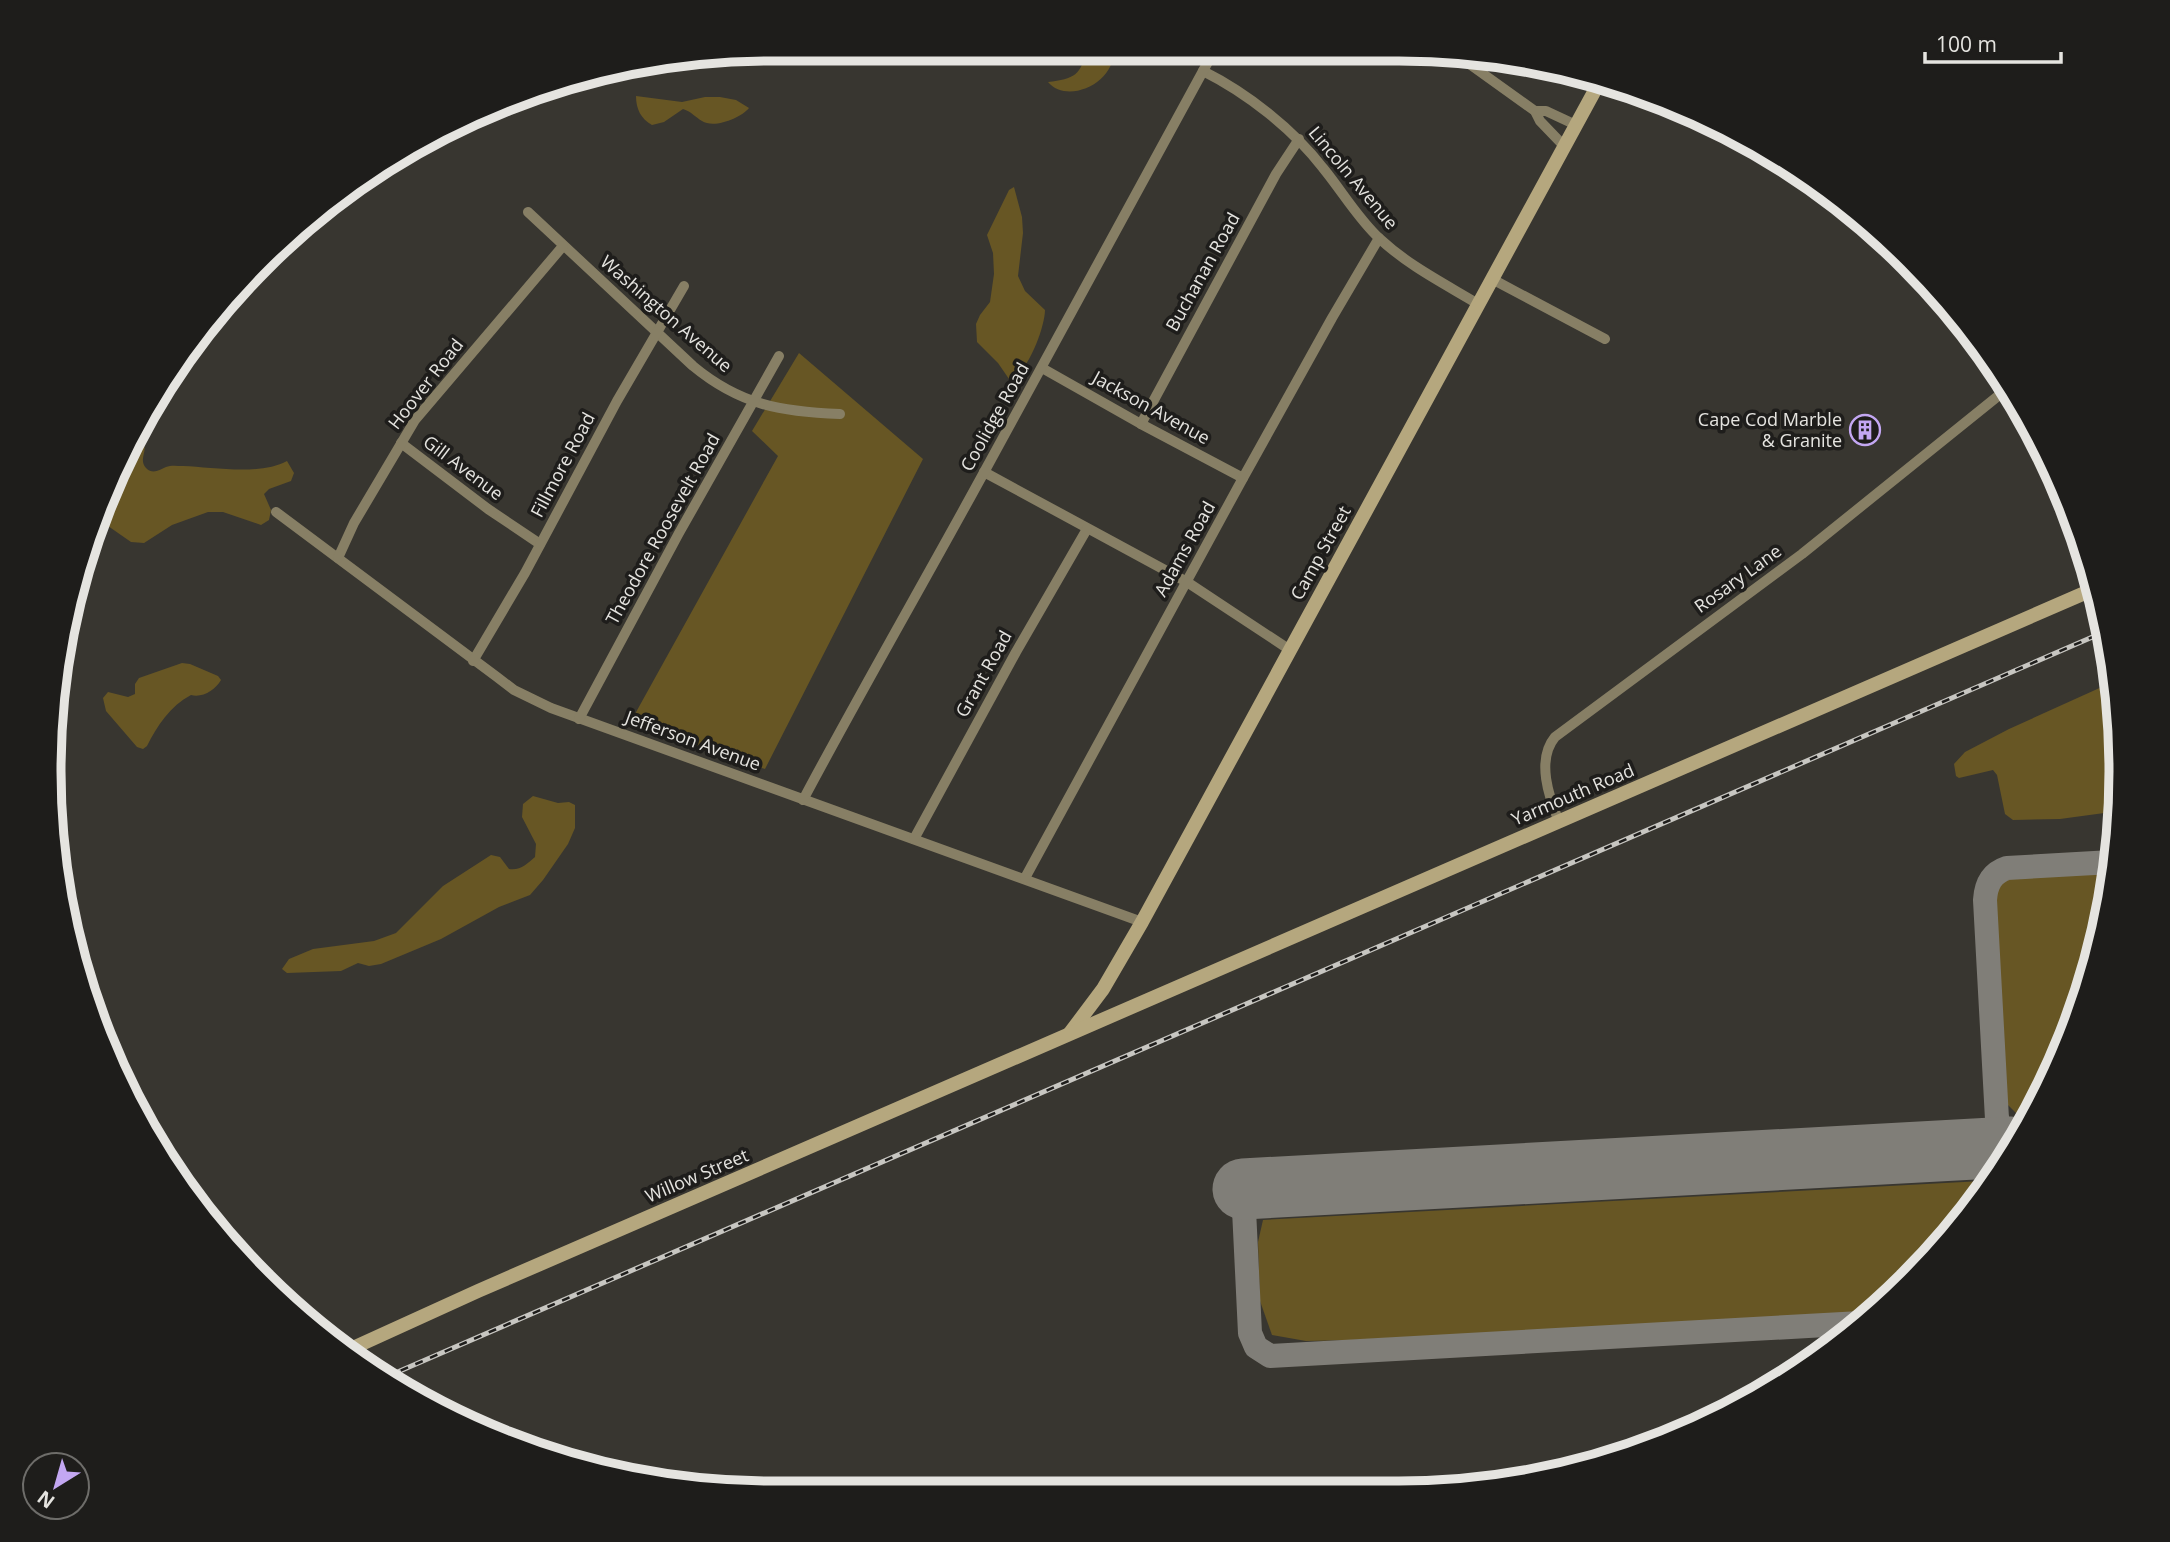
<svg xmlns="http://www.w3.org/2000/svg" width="2170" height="1542" viewBox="0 0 2170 1542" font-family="'Open Sans',sans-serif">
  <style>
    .green { fill: #675624 }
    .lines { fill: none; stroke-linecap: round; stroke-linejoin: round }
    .taxiway { stroke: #807e78; stroke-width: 24 }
    .runway { stroke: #807e78; stroke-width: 61 }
    .street { stroke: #877f65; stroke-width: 10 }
    .secondary { stroke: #b5a77e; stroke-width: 14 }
    .rail-casing { stroke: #c7c6c1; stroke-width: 5 }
    .rail { stroke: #1e1d1b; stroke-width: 2.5; stroke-dasharray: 8; stroke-linecap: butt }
    .labels { text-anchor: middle; stroke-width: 7; stroke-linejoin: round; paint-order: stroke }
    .street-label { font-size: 18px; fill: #e5e4e0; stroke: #1e1d1b }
    .poi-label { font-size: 18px; fill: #e5e4e0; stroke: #1e1d1b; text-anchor: end }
    .rim { fill: none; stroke: #e5e4e0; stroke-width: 9 }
  </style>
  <rect width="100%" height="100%" fill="#383630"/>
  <g class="green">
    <path d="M1086 49H1113C1117 83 1067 105 1048 82 1074 79 1082 75 1086 49Z"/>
    <path d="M636 96 682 102 705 97H720L736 100 749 108C741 118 714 129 702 121 695 117 692 112 683 109L664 122 652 125C641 119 636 109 636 96Z"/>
    <path d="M1014 187 1022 217 1023 233 1018 276 1025 291 1045 310C1045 327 1027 376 1009 379L998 363 977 342 976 324 980 315 990 302 994 274 993 253 987 235 1009 190Z"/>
    <path d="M799 353 923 459 765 769 630 723 778 456 752 431Z"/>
    <path d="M135 435C155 448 136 456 146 468 153 475 159 470 166 467 171 465 177 466 183 466 212 467 260 476 287 461L294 473 291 481 269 489 264 494 271 510 269 520 261 525 223 512H208L172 525 144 543 131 542 108 526 93 533 123 452Z"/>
    <path d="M182 663 190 664 218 676 221 680C215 690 203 698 191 695 170 706 157 726 147 746L143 749 137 747 106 711 103 698 108 692 128 697 135 694V684L139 678Z"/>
    <path d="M2115 681 2119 811 2060 819 2013 820 2005 814 1997 775 1993 770 1959 778 1956 776 1954 764 1965 752 2009 729Z"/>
    <path d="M533 796 558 803 569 802 575 805V828L568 844 543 880 530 895 499 907 441 939 381 964 369 966 358 963 341 971 287 973 282 969 289 959 313 949 374 941 396 933 443 886 491 855 500 857 509 869C520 871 527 864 535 857L536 844 522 817 523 804Z"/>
    <path d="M2111 870 2096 958 2046 1091 2032 1114 2016 1113 2007 1104 2004 1084 1993 896 1997 884 2007 877Z"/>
    <path d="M1982 1181 1985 1190 1972 1211 1877 1312 1352 1340 1306 1341 1272 1335 1260 1301 1258 1242 1263 1220Z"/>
  </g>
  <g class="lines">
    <g class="taxiway">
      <path d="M1997 1119 2003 1132 2015 1141"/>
      <path d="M1971 1149C1985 1143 1994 1135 1997 1119L1985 900C1986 884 1992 873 2007 868L2112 862"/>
      <path d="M1971 1149 1990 1156 1999 1168"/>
      <path d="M1243 1189 1250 1333 1256 1347 1270 1356 1861 1323"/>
    </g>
    <path class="runway" d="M1243 1189 2011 1147"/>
    <g class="street">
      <path d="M1448 54 1468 63 1535 111 1540 121 1564 146"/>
      <path d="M1203 71C1247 93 1293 129 1323 168 1342 191 1358 219 1380 239 1409 266 1445 284 1478 304"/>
      <path d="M1535 111H1546L1576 125"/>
      <path d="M528 212 693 366C740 405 782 412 840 414"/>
      <path d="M1492 279 1605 339"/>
      <path d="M1042 368 1141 424 1243 478"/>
      <path d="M1141 424 1276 174 1299 139"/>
      <path d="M401 443 488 509 540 544"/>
      <path d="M984 472 1187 582 1290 650"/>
      <path d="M276 512 497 677 514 690 551 708 1142 922"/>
      <path d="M338 558 354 523 415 420 563 246"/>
      <path d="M473 661 525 573 617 401 684 286"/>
      <path d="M579 719 679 533 779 356"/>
      <path d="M803 800C861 691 923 584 982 476 1060 334 1136 191 1215 49"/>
      <path d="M1559 822C1549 797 1536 760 1555 737L1802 554 2008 388"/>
      <path d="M914 839 1016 652 1087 529"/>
      <path d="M1025 878 1243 478 1332 318 1379 238"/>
    </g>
    <g class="secondary">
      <path d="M1070 1033 1103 989 1142 922 1600 81"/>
      <path d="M344 1352 478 1291 2094 589"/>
    </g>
    <g class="rail-casing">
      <path id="rail" d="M386 1377 2104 632"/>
    </g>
    <use href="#rail" class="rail"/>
  </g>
  <defs>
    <g id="building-ring" transform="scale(1.575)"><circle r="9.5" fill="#1e1d1b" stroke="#c3a7f2" stroke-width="1.5"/><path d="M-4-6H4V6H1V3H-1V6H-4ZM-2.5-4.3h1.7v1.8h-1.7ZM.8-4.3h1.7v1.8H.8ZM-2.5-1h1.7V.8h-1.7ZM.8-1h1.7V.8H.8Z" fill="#c3a7f2"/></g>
  </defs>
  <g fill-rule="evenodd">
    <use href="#building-ring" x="1865" y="430"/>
  </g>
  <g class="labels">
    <g class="street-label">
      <text transform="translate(1353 178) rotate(50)" y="6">Lincoln Avenue</text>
      <text transform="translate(1203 272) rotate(-61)" y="6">Buchanan Road</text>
      <text transform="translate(666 314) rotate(41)" y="6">Washington Avenue</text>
      <text transform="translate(426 384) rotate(-52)" y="6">Hoover Road</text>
      <text transform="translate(1151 408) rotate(29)" y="6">Jackson Avenue</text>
      <text transform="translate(995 417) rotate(-61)" y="6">Coolidge Road</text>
      <text transform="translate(563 465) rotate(-62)" y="6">Fillmore Road</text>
      <text transform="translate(463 468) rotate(37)" y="6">Gill Avenue</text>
      <text transform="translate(663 529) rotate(-61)" y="6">Theodore Roosevelt Road</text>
      <text transform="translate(1185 549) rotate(-61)" y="6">Adams Road</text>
      <text transform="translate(1321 553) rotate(-61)" y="6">Camp Street</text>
      <text transform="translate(1738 579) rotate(-36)" y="6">Rosary Lane</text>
      <text transform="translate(984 674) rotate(-61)" y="6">Grant Road</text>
      <text transform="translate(693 741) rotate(20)" y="6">Jefferson Avenue</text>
      <text transform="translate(1573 795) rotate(-23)" y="6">Yarmouth Road</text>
      <text transform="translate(697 1176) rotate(-23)" y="6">Willow Street</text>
    </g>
    <g class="poi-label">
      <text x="1842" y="426">Cape Cod Marble<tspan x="1842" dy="21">&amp; Granite</tspan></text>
    </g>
  </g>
  <path d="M0 0H2170V1542H0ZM771 61H1399A710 710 0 0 1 2109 771V771A710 710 0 0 1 1399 1481H771A710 710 0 0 1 61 771V771A710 710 0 0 1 771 61Z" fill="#1e1d1b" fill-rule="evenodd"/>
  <path class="rim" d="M771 61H1399A710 710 0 0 1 2109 771V771A710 710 0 0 1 1399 1481H771A710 710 0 0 1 61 771V771A710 710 0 0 1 771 61Z"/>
  <g transform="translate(56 1486) rotate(217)"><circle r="33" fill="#1e1d1b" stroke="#6e6d6a" stroke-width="2"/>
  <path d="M0-5L12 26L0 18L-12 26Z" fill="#c3a7f2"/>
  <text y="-10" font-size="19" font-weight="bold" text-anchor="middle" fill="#e5e4e0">N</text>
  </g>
  <path d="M1925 52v10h136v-10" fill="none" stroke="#e5e4e0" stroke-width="3.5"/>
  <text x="1936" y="52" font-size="21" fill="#e5e4e0" stroke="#1e1d1b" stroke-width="5" paint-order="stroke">100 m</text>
</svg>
